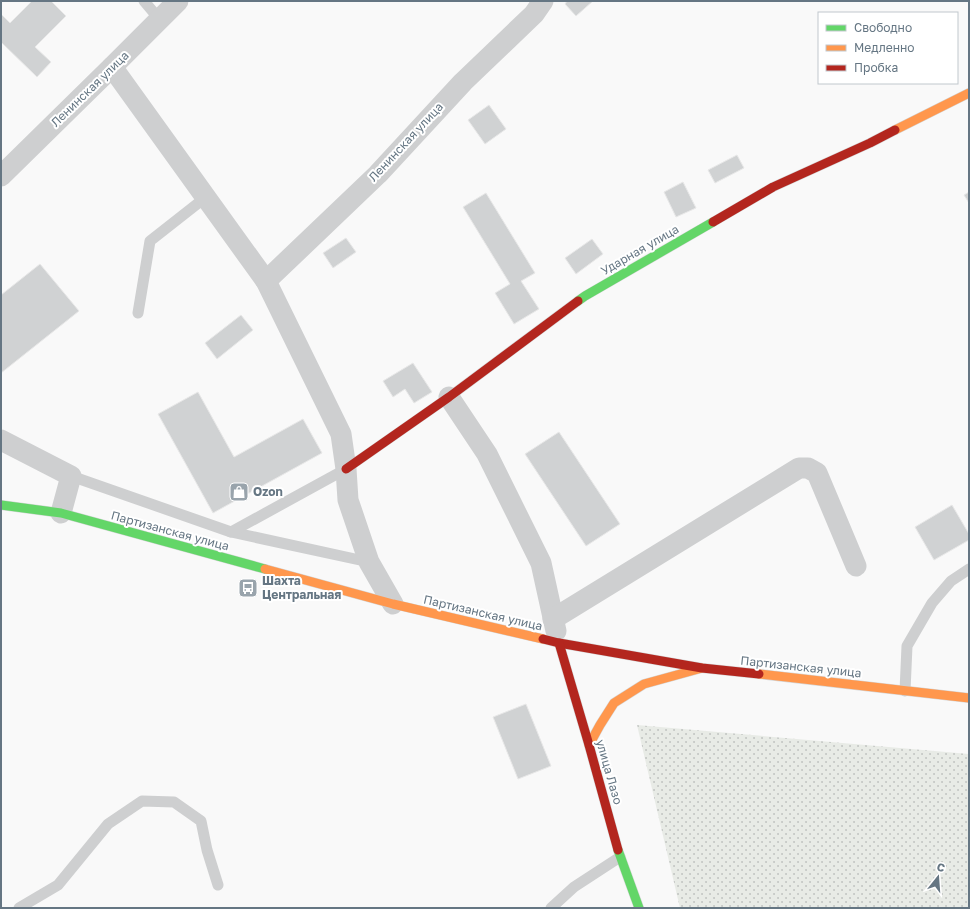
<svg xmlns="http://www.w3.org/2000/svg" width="970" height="909" viewBox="0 0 970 909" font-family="'Golos Text',sans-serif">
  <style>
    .park { fill: url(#park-dots) }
    .building { fill: #d0d2d3; stroke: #e8e8e8 }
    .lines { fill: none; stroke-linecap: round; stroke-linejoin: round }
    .fast-casing { stroke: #d5d6d7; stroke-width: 10 }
    .slow-casing { stroke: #d5d6d7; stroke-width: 10 }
    .jam-casing { stroke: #d5d6d7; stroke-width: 10 }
    .lane { stroke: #cecfd0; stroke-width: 11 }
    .street { stroke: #cecfd0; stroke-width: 21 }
    .fast { stroke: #63d668; stroke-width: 9 }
    .slow { stroke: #ff974d; stroke-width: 9 }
    .jam { stroke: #b3261e; stroke-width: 9 }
    .labels { text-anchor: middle; stroke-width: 4; stroke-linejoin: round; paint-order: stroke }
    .street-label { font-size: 12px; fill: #657683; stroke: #fff }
    .poi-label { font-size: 12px; font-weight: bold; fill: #657683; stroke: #fff; text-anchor: start }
  </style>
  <defs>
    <pattern id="park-dots" width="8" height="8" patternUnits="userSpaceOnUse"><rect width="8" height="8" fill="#e8ebe6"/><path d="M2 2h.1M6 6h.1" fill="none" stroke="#c0c3c0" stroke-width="1.8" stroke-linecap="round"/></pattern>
  </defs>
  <rect width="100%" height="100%" fill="#f9f9f9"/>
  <path class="park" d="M637 725 969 754V908H680Z"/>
  <g class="building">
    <path d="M32 1H51L66 16 35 47 51 62 37 77 1 42V14L10 23Z"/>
    <path d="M567 1H593L576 16 565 4Z"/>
    <path d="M489 105 506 129 485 144 468 120Z"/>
    <path d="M737 155 744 168 715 183 708 170Z"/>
    <path d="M683 182 696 208 676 217 664 192Z"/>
    <path d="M969 192V203L964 195Z"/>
    <path d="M486 193 535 273 521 281 539 309 514 324 495 293 510 284 463 207Z"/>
    <path d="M346 238 356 252 333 268 323 253Z"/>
    <path d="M592 239 603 254 576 274 565 258Z"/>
    <path d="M40 264 79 311 1 373V295Z"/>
    <path d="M241 315 253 330 217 359 205 343Z"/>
    <path d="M413 363 432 392 414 403 405 389 393 397 383 381Z"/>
    <path d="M198 392 234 457 303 419 322 453 213 513 158 414Z"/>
    <path d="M559 432 620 524 586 546 525 454Z"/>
    <path d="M952 505 969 534V540L934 560 915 527Z"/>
    <path d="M526 704 551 766 518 779 493 717Z"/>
  </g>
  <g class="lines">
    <g class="fast-casing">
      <g id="fast">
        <path d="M578 301 585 296 713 222"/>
        <path d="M1 505 61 513 265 569"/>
        <path d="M618 850 639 908"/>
      </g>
    </g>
    <g class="slow-casing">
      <g id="slow">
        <path d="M895 130 969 93"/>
        <path d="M265 569 393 604 543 639"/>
        <path d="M759 674 969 698"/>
        <path d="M589 745 600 725 614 703 644 684 702 668"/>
      </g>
    </g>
    <g class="jam-casing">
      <g id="jam">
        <path d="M713 222 773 187 870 143 895 130"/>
        <path d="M346 469 449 397 578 301"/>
        <path d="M543 639 559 643 702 668 759 674"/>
        <path d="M559 643 589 745 618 850"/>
      </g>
    </g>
    <g class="lane">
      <path d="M144 1 160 20"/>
      <path d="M138 313 150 241 206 197"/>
      <path d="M71 476 231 532 369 562"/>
      <path d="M231 532 346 469"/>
      <path d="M905 691 907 646 932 603 951 581 969 569"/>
      <path d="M19 908 58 885 108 824 142 801 174 802 201 821 207 850 218 885"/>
      <path d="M551 908 574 887 620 857"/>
    </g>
    <g class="street">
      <path d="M112 67 266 281 341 434 346 469 348 500 369 562 393 604"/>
      <path d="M1 176 112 67 178 1"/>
      <path d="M266 281 378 174 463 82 534 14 543 1"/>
      <path d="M449 397 487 454 541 563 556 631"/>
      <path d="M1 440 71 476 61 513"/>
      <path d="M553 619 799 468H808L817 473 856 566"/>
    </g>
    <use href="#fast" class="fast"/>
    <use href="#slow" class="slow"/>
    <use href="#jam" class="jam"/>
  </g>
  <defs>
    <g id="shop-square" transform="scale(1)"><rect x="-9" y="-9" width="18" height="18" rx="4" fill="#99a4ac" stroke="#fff"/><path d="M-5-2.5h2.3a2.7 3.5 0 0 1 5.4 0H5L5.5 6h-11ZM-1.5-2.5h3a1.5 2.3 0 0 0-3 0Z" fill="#fff"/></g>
    <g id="bus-square" transform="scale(1)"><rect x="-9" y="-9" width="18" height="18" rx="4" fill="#99a4ac" stroke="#fff"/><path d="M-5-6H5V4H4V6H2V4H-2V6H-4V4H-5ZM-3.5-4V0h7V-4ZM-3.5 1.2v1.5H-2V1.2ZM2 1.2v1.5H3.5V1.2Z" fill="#fff"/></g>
  </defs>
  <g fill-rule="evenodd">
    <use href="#shop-square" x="239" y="492"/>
    <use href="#bus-square" x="248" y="588"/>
  </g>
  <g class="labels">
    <g class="street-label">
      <text transform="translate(90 89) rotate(-44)" y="4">Ленинская улица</text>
      <text transform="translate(406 142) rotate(-47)" y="4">Ленинская улица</text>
      <text transform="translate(640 250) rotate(-30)" y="4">Ударная улица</text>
      <text transform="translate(170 531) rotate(15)" y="4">Партизанская улица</text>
      <text transform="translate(483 613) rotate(13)" y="4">Партизанская улица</text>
      <text transform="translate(801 667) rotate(6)" y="4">Партизанская улица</text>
      <text transform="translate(609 772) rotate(74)" y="4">улица Лазо</text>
    </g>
    <g class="poi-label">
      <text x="253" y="496">Ozon</text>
      <text x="262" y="585">Шахта<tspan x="262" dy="14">Центральная</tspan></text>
    </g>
  </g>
  <rect width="970" height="909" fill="none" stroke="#657683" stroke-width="4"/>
  <rect x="818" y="12" width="140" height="72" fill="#ffffff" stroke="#c1c8cd"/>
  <rect x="826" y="25" width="20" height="6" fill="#63d668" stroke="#c1c8cd"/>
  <text x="854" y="32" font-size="12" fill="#657683">Свободно</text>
  <rect x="826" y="45" width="20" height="6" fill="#ff974d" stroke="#c1c8cd"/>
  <text x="854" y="52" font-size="12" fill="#657683">Медленно</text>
  <rect x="826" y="65" width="20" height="6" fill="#b3261e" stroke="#c1c8cd"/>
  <text x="854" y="72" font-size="12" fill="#657683">Пробка</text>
  <g transform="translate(938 877) rotate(17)" stroke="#ffffff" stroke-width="3" paint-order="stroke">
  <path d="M0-3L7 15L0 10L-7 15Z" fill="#657683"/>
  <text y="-6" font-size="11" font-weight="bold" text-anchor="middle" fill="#657683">С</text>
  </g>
</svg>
